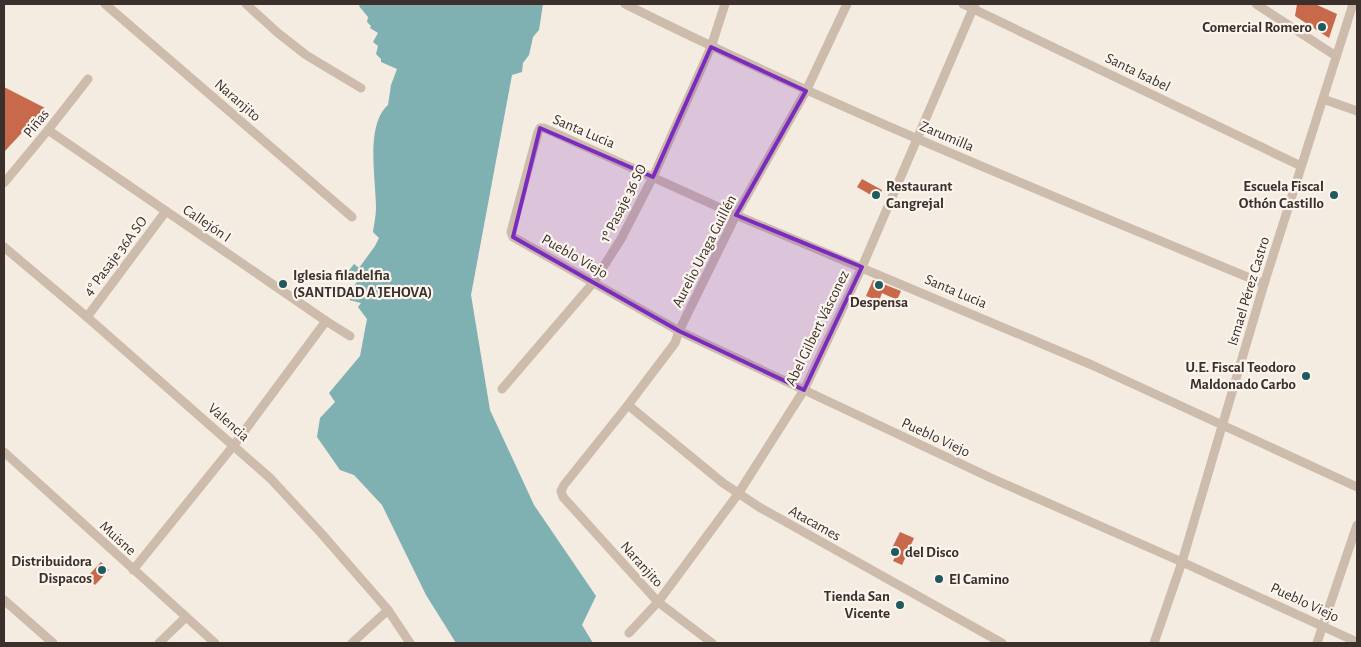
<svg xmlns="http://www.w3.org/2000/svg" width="1361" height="647" viewBox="0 0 1361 647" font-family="'Alegreya Sans',sans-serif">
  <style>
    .water { fill: #7fb0b2 }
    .building { fill: #c8694b }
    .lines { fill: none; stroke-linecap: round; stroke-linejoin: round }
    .street { stroke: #cdbbac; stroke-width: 9 }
    .marked { fill: #7b2cbf; fill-opacity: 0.2; stroke: #7b2cbf; stroke-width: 4; stroke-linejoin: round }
    .poi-dot { fill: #1f5a5e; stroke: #fbf5ee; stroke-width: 2 }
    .labels { text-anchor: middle; stroke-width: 4.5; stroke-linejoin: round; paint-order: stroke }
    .poi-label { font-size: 15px; font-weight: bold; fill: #3b302b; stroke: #fbf5ee; text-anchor: end }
    .street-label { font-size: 15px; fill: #3b302b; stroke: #fbf5ee }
  </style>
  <rect width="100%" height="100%" fill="#f4ebe1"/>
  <path class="water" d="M361 4H543L539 30 533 37 529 55 523 63 522 72 512 75 471 295 490 410 534 505 596 596 582 625 593 643H456L426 595 382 505 354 475 340 470 317 437 320 418 335 402 329 393 360 356 367 319 358 307 361 303 349 300 356 293 352 288 357 282 347 273 354 264 359 268 375 246 379 238 373 232C374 224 376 216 376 208 376 180 365 125 388 105L391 85 397 69 381 62V59L376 54 378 46 373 42 378 33 370 28 371 26 367 22 368 17 359 6Z"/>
  <g class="building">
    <path d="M1297 4H1315L1337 14 1329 38 1295 16Z"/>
    <path d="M4 87 45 108 4 152Z"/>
    <path d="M862 179 882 190 878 199 857 187Z"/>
    <path d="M873 280 901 291 897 300 882 293 879 301 866 296Z"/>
    <path d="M900 532 914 538 902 565 893 561 895 557 889 554Z"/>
    <path d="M101 562 109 570 95 585 87 577Z"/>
  </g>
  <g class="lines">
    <g class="street">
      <path d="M105 4 352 217"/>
      <path d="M246 4 278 33 306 55 361 88"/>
      <path d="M625 4C833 108 1049 194 1264 284"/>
      <path d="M963 4 1301 166"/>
      <path d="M1256 4 1336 56"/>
      <path d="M1323 99 1357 111"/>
      <path d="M48 130 326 321 350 336"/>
      <path d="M4 183 48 130 88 79"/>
      <path d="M4 247 87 317 270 478 321 533 388 610 410 643"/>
      <path d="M87 317 166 211"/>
      <path d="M502 389 593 283 621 239 653 177 711 47 725 4"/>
      <path d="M628 405 723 483 759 507 1002 643"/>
      <path d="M4 452 215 643"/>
      <path d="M1357 487 1092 365 736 215 544 128H540L538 132 511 232 513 237 679 331 991 478 1182 562 1357 642"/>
      <path d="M133 570 234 445 326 321"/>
      <path d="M4 600 53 643"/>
      <path d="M629 633 658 602 738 494 804 390 862 267 975 4"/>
      <path d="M159 643 186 617"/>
      <path d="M352 643 388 610"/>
      <path d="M712 643 658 602 563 497 561 491 564 485 628 405 675 343 679 331 736 215 806 91 847 4"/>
      <path d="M1154 643 1182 562 1264 284 1353 4"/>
      <path d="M1317 643 1357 525"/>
    </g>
  </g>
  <path class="marked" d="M711 47 806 91 736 215 862 267 804 390 679 331 513 237 540 128 653 177Z"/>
  <g class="poi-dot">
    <circle cx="1322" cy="27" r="5"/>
    <circle cx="876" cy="195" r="5"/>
    <circle cx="1334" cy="195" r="5"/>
    <circle cx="283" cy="284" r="5"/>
    <circle cx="879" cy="285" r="5"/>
    <circle cx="1306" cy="376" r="5"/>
    <circle cx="895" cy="552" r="5"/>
    <circle cx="102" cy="570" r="5"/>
    <circle cx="939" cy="579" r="5"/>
    <circle cx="900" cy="605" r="5"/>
  </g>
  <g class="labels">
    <g class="poi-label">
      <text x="1312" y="32">Comercial Romero</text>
      <text x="886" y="191" text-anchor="start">Restaurant<tspan x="886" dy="17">Cangrejal</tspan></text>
      <text x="1324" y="191">Escuela Fiscal<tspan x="1324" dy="17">Othón Castillo</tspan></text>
      <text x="293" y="280" text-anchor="start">Iglesia filadelfia<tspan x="293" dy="17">(SANTIDAD A JEHOVA)</tspan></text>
      <text x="879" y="307" text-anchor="middle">Despensa</text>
      <text x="1296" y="372">U.E. Fiscal Teodoro<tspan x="1296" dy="17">Maldonado Carbo</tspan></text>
      <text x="905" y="557" text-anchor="start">del Disco</text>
      <text x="92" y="566">Distribuidora<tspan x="92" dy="17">Dispacos</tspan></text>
      <text x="949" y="584" text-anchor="start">El Camino</text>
      <text x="890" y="601">Tienda San<tspan x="890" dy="17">Vicente</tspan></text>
    </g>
    <g class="street-label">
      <text transform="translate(1138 72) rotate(26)" y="5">Santa Isabel</text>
      <text transform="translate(238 100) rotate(41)" y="5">Naranjito</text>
      <text transform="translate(36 123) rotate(-51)" y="5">Piñas</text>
      <text transform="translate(584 131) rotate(23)" y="5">Santa Lucia</text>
      <text transform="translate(947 136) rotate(23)" y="5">Zarumilla</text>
      <text transform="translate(623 203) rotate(-63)" y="5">1º Pasaje 36 SO</text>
      <text transform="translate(207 223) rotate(34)" y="5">Callejón I</text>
      <text transform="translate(704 251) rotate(-63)" y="5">Aurelio Uraga Guillén</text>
      <text transform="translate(115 256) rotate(-53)" y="5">4° Pasaje 36A SO</text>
      <text transform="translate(575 256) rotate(30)" y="5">Pueblo Viejo</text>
      <text transform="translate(956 291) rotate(23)" y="5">Santa Lucia</text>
      <text transform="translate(1248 291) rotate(-73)" y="5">Ismael Pérez Castro</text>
      <text transform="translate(817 328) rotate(-64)" y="5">Abel Gilbert Vásconez</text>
      <text transform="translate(229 422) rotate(41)" y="5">Valencia</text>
      <text transform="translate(936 437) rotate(25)" y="5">Pueblo Viejo</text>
      <text transform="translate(815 523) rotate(29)" y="5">Atacames</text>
      <text transform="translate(118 538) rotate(42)" y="5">Muisne</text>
      <text transform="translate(642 564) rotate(48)" y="5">Naranjito</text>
      <text transform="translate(1305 602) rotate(25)" y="5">Pueblo Viejo</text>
    </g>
  </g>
  <rect width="1361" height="647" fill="none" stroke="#3b302b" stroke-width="10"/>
</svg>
